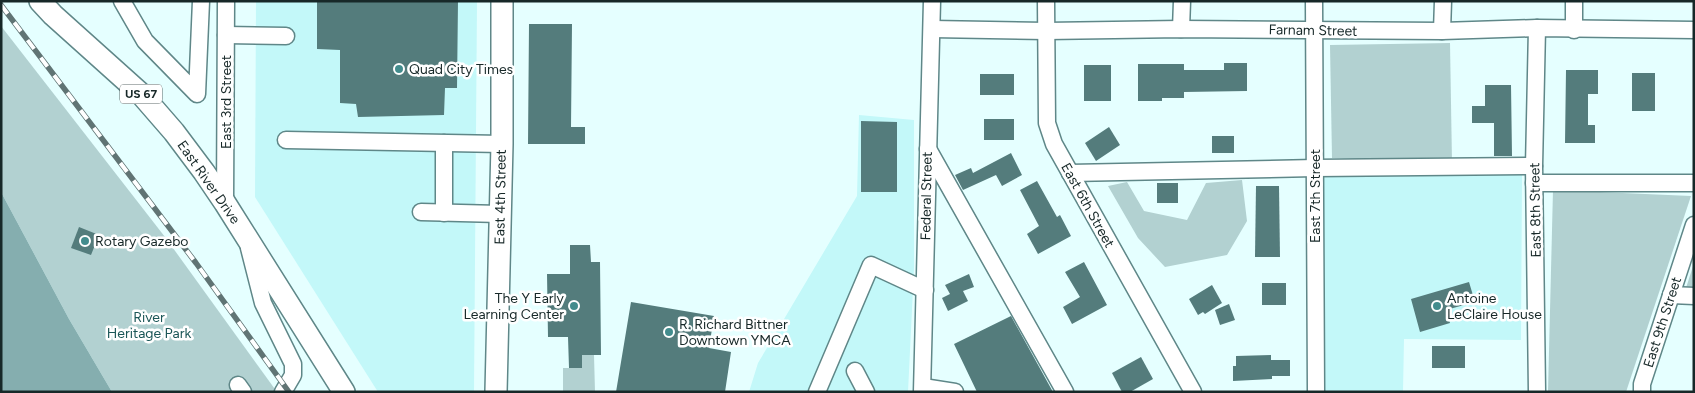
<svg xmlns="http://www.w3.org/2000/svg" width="1695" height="393" viewBox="0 0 1695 393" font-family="Figtree,sans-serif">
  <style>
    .built { fill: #c3f8f9 }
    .green { fill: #b2d1d1 }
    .water { fill: #85aeaf }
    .building { fill: #547c7c }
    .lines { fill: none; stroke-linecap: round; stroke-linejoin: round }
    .minor-casing { stroke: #5f8788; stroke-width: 19 }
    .major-casing { stroke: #5f8788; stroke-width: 24 }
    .minor { stroke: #fff; stroke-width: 16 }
    .major { stroke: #fff; stroke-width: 21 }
    .rail-casing { stroke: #607474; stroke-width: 5.5 }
    .rail { stroke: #fff; stroke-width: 4; stroke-dasharray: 11; stroke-linecap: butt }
    .poi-dot { fill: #438c8d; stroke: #fff; stroke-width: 2 }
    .labels { text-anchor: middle; stroke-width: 5; stroke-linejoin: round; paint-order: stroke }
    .shield { fill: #fff; stroke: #5d6868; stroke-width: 1 }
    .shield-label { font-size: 12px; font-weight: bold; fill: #172828 }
    .street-label { font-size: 14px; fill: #172828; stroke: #fff }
    .poi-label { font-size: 14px; fill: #172828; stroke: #fff; text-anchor: start }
    .park-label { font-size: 14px; fill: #1b5657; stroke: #fff }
  </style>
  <rect width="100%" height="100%" fill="#e5ffff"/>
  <g class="built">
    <path d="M256 1H477L474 392H378L255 197Z"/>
    <path d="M859 115 914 120V268L908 392H749L758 363 857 196Z"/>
    <path d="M1324 174 1522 175 1521 340 1404 339 1403 392H1323Z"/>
  </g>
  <g class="green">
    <path d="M1 26 165 237 277 392H112L69 319 1 192Z"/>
    <path d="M1450 43 1452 163 1332 158 1330 45Z"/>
    <path d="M1242 180 1247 221 1227 255 1165 267 1138 238 1108 186 1127 182 1144 211 1187 220 1206 183Z"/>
    <path d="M1553 190 1691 196 1626 392H1548Z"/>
    <path d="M1694 263V288H1686Z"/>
    <path d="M582 355H594L595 392H563V368H582Z"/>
  </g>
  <path class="water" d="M1 192 69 319 112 392H1Z"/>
  <g class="building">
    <path d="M317 1H458L457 88H445L444 115 358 117 356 104 340 103V50L317 49Z"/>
    <path d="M529 24H572L571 127H585V144H528Z"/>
    <path d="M1224 63H1247V91L1184 92V98H1162V101H1138V64H1184V70H1224Z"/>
    <rect x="1084" y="65" width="27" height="36"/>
    <path d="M1566 70H1598V94H1588V125H1595V143H1565Z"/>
    <rect x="1632" y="73" width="23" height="38"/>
    <rect x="980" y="74" width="34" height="21"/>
    <path d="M1485 85H1511L1512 156H1494V123H1472V106H1485Z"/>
    <rect x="984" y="119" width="30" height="21"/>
    <path d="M861 121 897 122V192H861Z"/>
    <path d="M1109 127 1120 145 1096 161 1085 143Z"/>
    <rect x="1212" y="136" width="22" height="17"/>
    <path d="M1011 153 1022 175 1002 186 996 175 963 190 955 175 971 168 973 173Z"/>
    <path d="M1037 181 1057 217 1060 215 1071 236 1038 254 1027 234 1039 226 1020 190Z"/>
    <rect x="1157" y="183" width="21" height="20"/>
    <path d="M1256 186H1279L1280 257H1255Z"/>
    <path d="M79 227 99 235 91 255 71 248Z"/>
    <path d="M570 245H590L591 262H600L601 355H582V368H569L568 337H548L547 274H570Z"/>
    <path d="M1084 262 1107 305 1072 324 1063 307 1080 297 1065 272Z"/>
    <path d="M969 274 974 287 963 291 968 301 948 311 942 298 950 294 945 285Z"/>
    <path d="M1469 282 1475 302 1446 310 1450 323 1420 332 1411 299Z"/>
    <rect x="1262" y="283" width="24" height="22"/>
    <path d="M1212 285 1222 303 1205 314 1203 312 1198 315 1189 299Z"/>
    <path d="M631 302 714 316 709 348 731 352 725 392H616Z"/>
    <path d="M1229 304 1235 320 1220 325 1215 310Z"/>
    <path d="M1011 316 1048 383 1053 392H977L954 344Z"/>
    <rect x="1432" y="346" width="33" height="22"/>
    <path d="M1271 355V360H1290V376H1272V379L1233 381V366H1236V356Z"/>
    <path d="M1141 357 1153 379 1130 392H1122L1112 373Z"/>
  </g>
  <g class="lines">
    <g class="minor-casing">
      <g id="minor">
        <path d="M122 1 145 41 197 94 201 1"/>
        <path d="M1046 1 1047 123 1054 144 1193 392"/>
        <path d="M1314 1 1316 392"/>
        <path d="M1537 28 1534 166 1537 392"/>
        <path d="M932 29 1046 31 1181 29 1442 31 1537 28 1694 30"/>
        <path d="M1181 29 1182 1"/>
        <path d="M1574 30V1"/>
        <path d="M1442 31 1443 1"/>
        <path d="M226 35 286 36"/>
        <path d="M286 140 502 144"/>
        <path d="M928 149 1065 392"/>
        <path d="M1070 173 1315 168 1534 166"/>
        <path d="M1534 183H1694"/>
        <path d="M225 203 226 1"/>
        <path d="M421 212 500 214"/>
        <path d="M444 213V143"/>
        <path d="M249 248 263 303 293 364V375L283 392"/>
        <path d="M1671 295 1694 296"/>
        <path d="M855 371 866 392"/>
        <path d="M238 385 243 392"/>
        <path d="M923 387 955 392"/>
        <path d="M817 392 871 265 925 290"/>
        <path d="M922 392 932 1"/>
        <path d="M1642 392V384L1694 225"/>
      </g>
    </g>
    <g class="major-casing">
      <g id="major">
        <path d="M40 1 53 15 141 94 174 132 204 172 225 203 344 392"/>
        <path d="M496 392 502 144V1"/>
      </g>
    </g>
    <use href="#minor" class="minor"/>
    <use href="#major" class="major"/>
    <g class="rail-casing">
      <path id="rail" d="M1 5 196 263 289 392"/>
    </g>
    <use href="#rail" class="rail"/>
  </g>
  <g class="poi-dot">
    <circle cx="399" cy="69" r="5"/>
    <circle cx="85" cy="241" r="5"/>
    <circle cx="574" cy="306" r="5"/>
    <circle cx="1437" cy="306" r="5"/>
    <circle cx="669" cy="332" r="5"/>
  </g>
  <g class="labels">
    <rect class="shield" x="120" y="84.5" width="42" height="19" rx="4"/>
    <g class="shield-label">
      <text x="141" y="98">US 67</text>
    </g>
    <g class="street-label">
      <text transform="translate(1313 30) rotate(1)" y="5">Farnam Street</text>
      <text transform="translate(226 102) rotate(-90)" y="5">East 3rd Street</text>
      <text transform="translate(209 182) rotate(55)" y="5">East River Drive</text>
      <text transform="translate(926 196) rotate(-89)" y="5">Federal Street</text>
      <text transform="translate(1315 196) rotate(-90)" y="5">East 7th Street</text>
      <text transform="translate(500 197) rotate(-89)" y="5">East 4th Street</text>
      <text transform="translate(1088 205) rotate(61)" y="5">East 6th Street</text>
      <text transform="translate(1535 210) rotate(-91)" y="5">East 8th Street</text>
      <text transform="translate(1662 322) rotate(-72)" y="5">East 9th Street</text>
    </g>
    <g class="poi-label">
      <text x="409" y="74">Quad City Times</text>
      <text x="95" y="246">Rotary Gazebo</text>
      <text x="564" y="303" text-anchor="end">The Y Early<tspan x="564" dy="16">Learning Center</tspan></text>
      <text x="1447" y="303">Antoine<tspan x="1447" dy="16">LeClaire House</tspan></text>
      <text x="679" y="329">R. Richard Bittner<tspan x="679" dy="16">Downtown YMCA</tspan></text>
    </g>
    <g class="park-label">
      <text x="149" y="322">River<tspan x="149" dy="16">Heritage Park</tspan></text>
    </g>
  </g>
  <rect width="1695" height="393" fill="none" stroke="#172828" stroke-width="5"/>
</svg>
